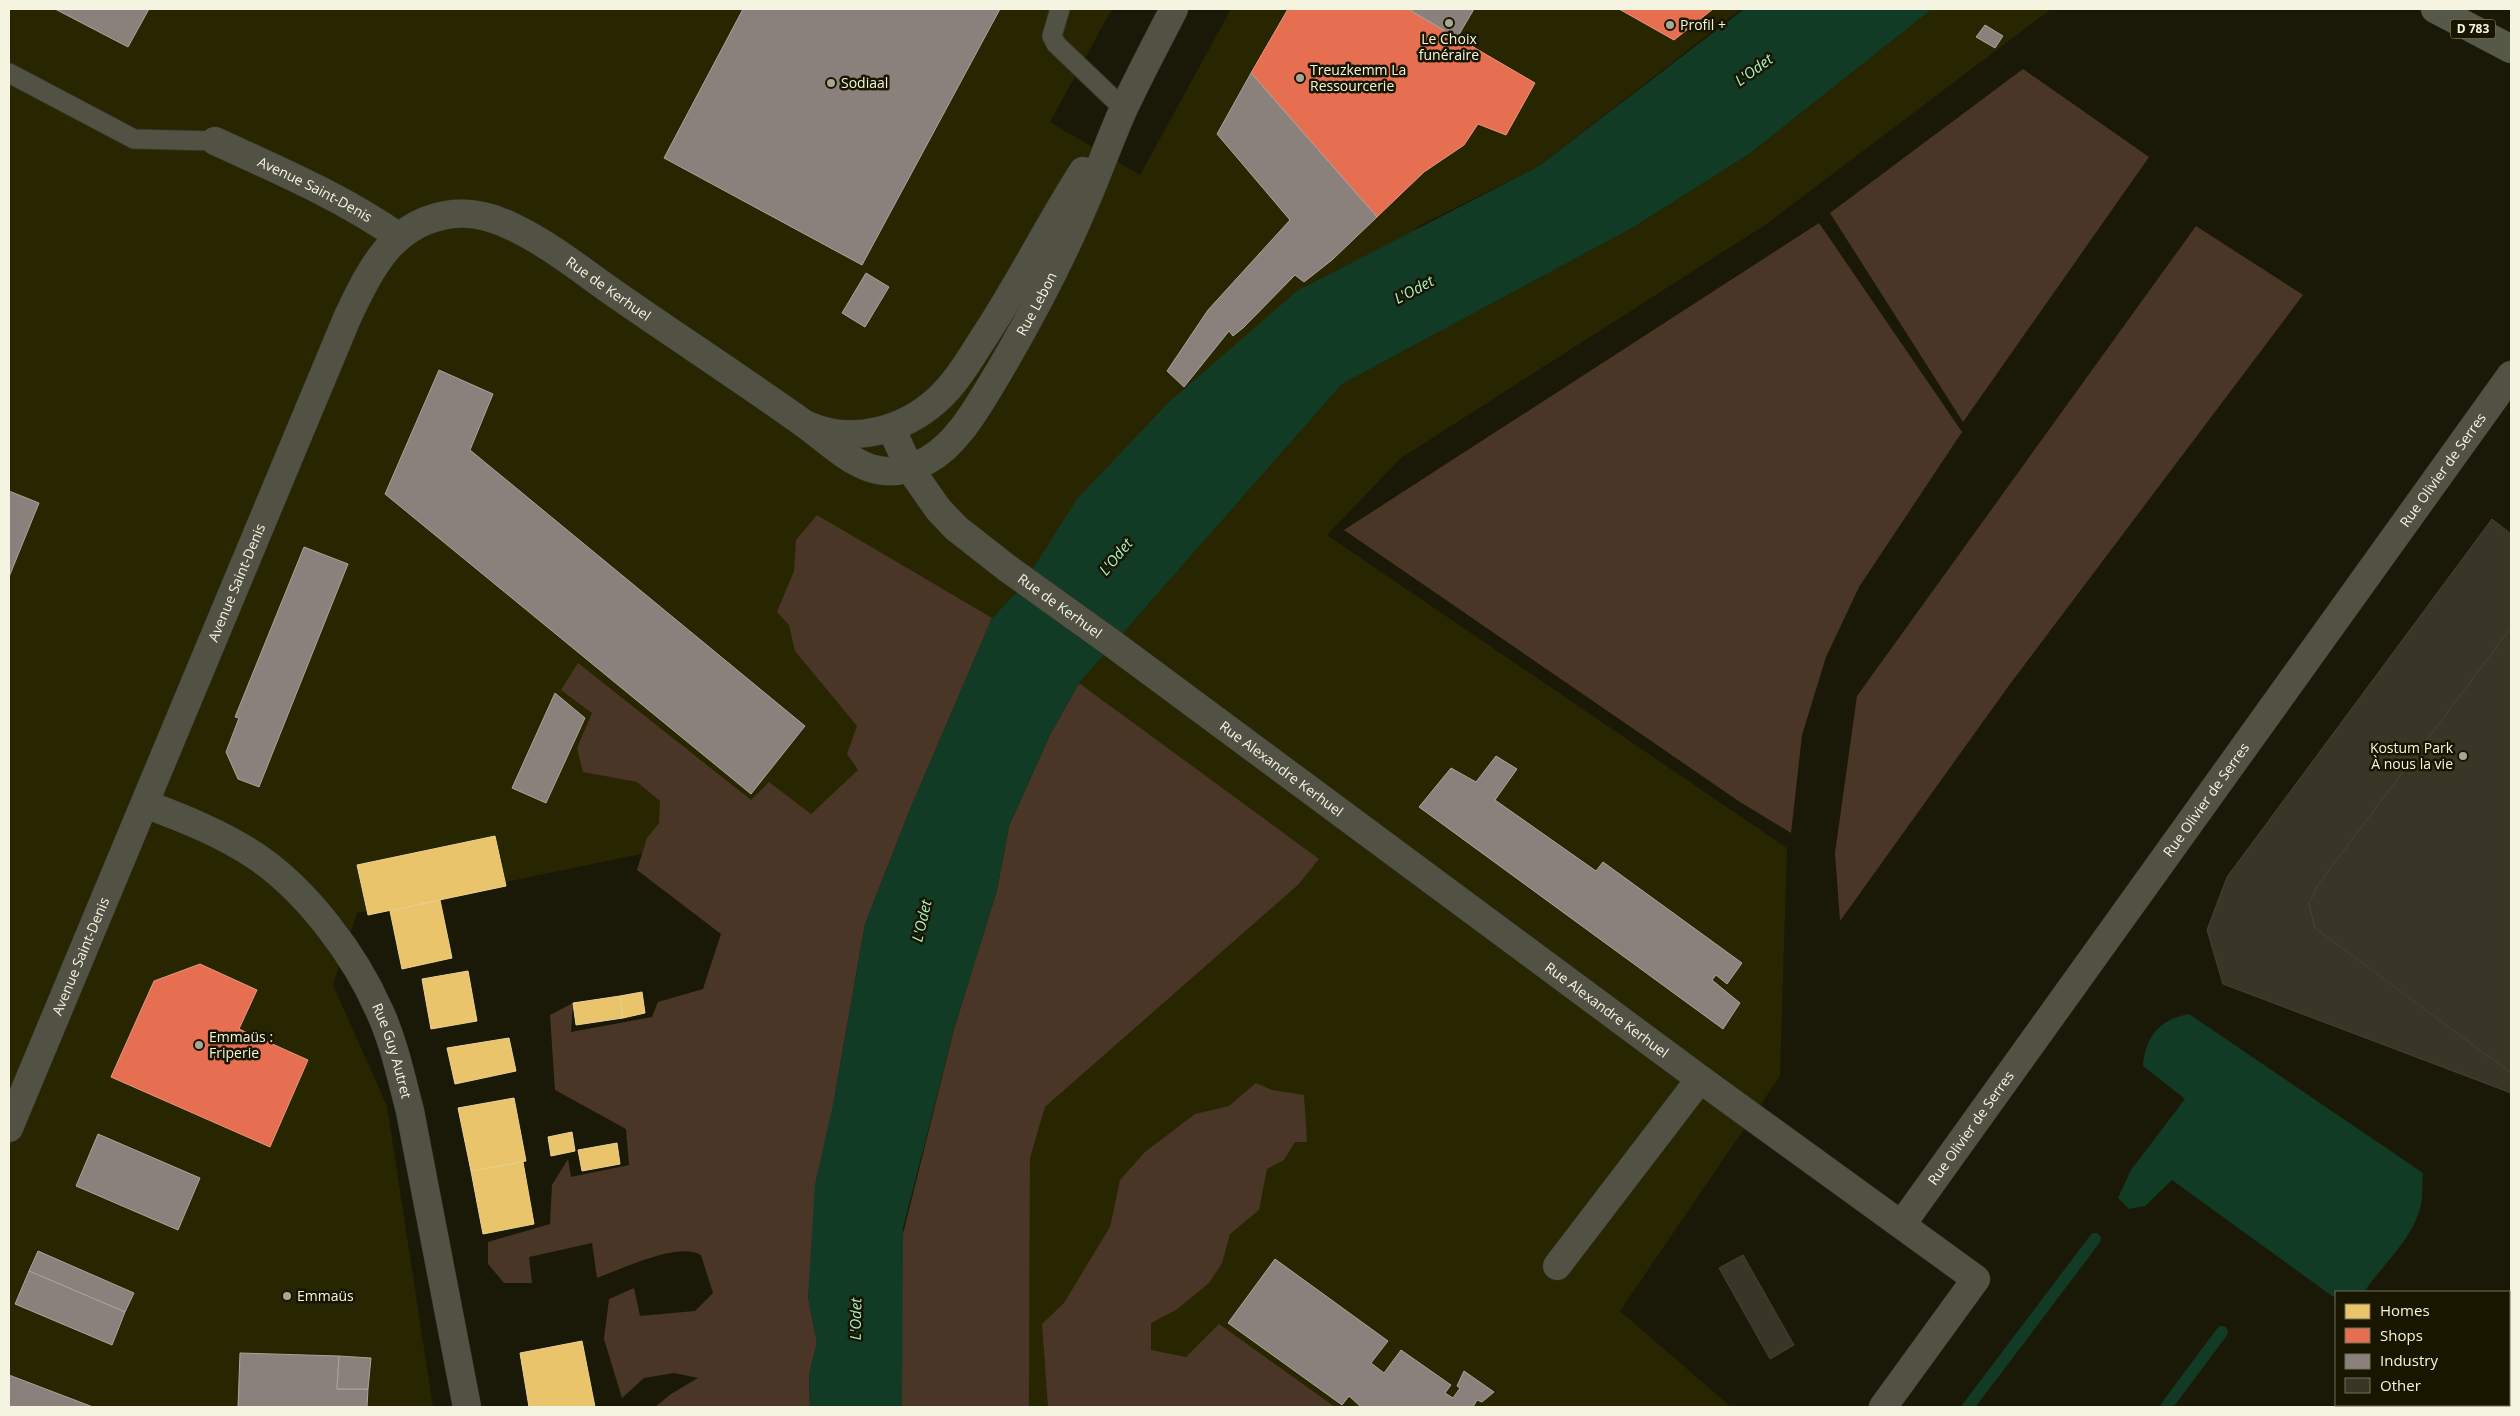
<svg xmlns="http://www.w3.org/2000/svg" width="2520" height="1416" viewBox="0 0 2520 1416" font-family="'Open Sans',sans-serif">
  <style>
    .built { fill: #282501 }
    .green { fill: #4a3627 }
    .water { fill: #123b26 }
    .homes { fill: #e9c46a; stroke: #ecd28e }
    .shops { fill: #e76f51; stroke: #eb977c }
    .industry { fill: #8a817c; stroke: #aaa49a }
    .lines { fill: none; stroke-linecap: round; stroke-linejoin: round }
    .stream { stroke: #123b26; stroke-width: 12 }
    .building { fill: #393628; stroke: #454133 }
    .lane-casing { stroke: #343429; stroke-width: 21 }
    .street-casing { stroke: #343429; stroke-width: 29 }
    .primary-casing { stroke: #343429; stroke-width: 29 }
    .lane { stroke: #525244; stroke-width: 19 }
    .street { stroke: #525244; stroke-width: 28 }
    .primary { stroke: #565947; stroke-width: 28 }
    .poi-dot { fill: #a8a795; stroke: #191600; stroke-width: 2 }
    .labels { text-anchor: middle; stroke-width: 5; stroke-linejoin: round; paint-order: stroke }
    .shield { fill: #191600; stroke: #b2b19e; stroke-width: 1 }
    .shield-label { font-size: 12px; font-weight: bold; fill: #f4f4e1 }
    .poi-label { font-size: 14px; fill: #f4f4e1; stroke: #191600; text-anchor: start }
    .street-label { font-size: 14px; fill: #f4f4e1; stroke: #191600 }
    .water-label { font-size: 15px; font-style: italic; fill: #a6efc7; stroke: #191600 }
  </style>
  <rect width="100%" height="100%" fill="#1a1908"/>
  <g class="built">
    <path d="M9 9H1112L1050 122 1140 175 1231 9H1741L1539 166 1419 226 1020 589 992 618 911 807H867L357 913 333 985 387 1106 433 1407H9Z"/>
    <path d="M1932 9H2051L1765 225 1401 458 1327 535 1787 848 1780 1076 1620 1311 1731 1407H1029L1030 1157 1045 1107 1298 885 1116 710 1079 683 1342 384 1632 228 1749 154Z"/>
  </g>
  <g class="green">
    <path d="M2023 69 2149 157 1963 422 1830 213Z"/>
    <path d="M1819 223 1962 432 1859 587 1826 657 1802 735 1791 833 1740 802 1344 530Z"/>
    <path d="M2196 226 2303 295 2010 684 1840 921 1835 853 1857 696Z"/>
    <path d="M817 515 992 618 911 807 865 924 834 1100 808 1297 817 1343 809 1375 810 1407H655L671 1394 698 1378 674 1373 644 1378 622 1398 604 1339 609 1299 634 1288 640 1316 695 1311 713 1293 701 1255C679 1241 621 1269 597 1278L592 1243 529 1257 532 1283H504L488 1264V1242L550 1224 552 1185 568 1159 571 1177 629 1165 626 1129 555 1090 550 1015 573 1003 571 1032 652 1017 658 1002 703 989 721 934 637 870 647 838 659 823 660 801 637 782 583 772 577 748 592 713 561 690 578 663 751 800 769 782 811 814 858 770 847 754 857 726 795 651 789 625 777 612 794 571 796 540Z"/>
    <path d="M1079 683 1319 859 1298 885 1045 1107 1030 1158 1029 1407H899L903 1234 954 1029 997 890 1009 826 1049 737Z"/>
    <path d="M1256 1083 1272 1090 1304 1095 1307 1142H1295L1284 1160 1267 1169 1259 1210 1230 1234 1222 1263 1209 1283 1176 1310 1151 1323V1350L1186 1357 1219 1324 1335 1407H1048L1042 1324 1064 1303 1110 1227 1120 1180 1145 1152 1195 1114 1229 1106Z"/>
  </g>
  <g class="water">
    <path d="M1744 9H1932L1749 154 1632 228 1342 384 1079 683 1049 737 1009 826 997 890 954 1029 903 1228 902 1407H810L809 1375 817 1343 808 1297 815 1184 834 1100 865 924 911 807 992 618 1020 589 1077 499 1169 402 1297 291 1539 166Z"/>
    <path d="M2189 1014 2423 1173C2422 1184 2423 1195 2421 1205 2413 1239 2383 1264 2364 1292H2336V1297L2332 1296 2172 1180 2145 1206 2129 1209 2118 1198 2131 1170 2185 1099 2143 1066C2145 1037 2160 1019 2189 1014Z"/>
  </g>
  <g class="homes">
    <path d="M495 836 506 886 368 915 357 865Z"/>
    <path d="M440 900 452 958 402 969 390 911Z"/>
    <path d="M468 971 477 1021 431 1029 422 979Z"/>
    <path d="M642 992 645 1013 623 1018 620 996Z"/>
    <path d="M620 996 623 1018 576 1025 573 1003Z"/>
    <path d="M509 1038 516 1071 455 1084 447 1048Z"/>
    <path d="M514 1098 526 1161 471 1171 458 1108Z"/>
    <path d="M572 1132 575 1151 551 1156 548 1137Z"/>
    <path d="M617 1143 620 1164 582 1171 578 1150Z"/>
    <path d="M523 1162 534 1224 483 1234 471 1171Z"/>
    <path d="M582 1341 595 1407H529L520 1353Z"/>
  </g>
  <g class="shops">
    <path d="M1288 9H1408L1535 83 1506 135 1478 124 1464 145 1424 172 1377 217 1251 73Z"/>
    <path d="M1619 9H1713L1674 40Z"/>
    <path d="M200 964 257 990 239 1029 308 1060 270 1147 111 1077 154 981Z"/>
  </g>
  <g class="industry">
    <path d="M55 9H149L128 47Z"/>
    <path d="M743 9H1000L862 265 664 158Z"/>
    <path d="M1408 9H1474L1457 38Z"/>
    <path d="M1985 25 2003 36 1995 48 1976 37Z"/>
    <path d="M1251 73 1377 217 1332 260 1304 282 1295 275 1243 328 1233 336 1229 331 1184 387 1167 371 1208 310 1290 220 1217 134Z"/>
    <path d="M866 273 889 287 865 327 842 313Z"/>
    <path d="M439 370 493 394 470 450 805 726 751 794 385 494Z"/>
    <path d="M9 491 39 503 9 577Z"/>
    <path d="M304 547 348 564 259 787 238 779 226 752 239 718 235 717Z"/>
    <path d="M555 693 585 718 546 803 512 788Z"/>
    <path d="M1496 756 1517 769 1495 800 1596 871 1603 862 1742 963 1727 984 1716 975 1712 980 1740 1003 1723 1029 1419 807 1451 768 1476 782Z"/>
    <path d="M98 1134 200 1178 178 1230 76 1186Z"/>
    <path d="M38 1251 134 1293 125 1312 29 1271Z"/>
    <path d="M1275 1259 1388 1341 1371 1363 1384 1373 1401 1350 1451 1385 1445 1393 1453 1398 1460 1388 1457 1386 1464 1371 1494 1392 1482 1402 1477 1400 1473 1407H1361L1349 1396 1342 1405 1228 1323Z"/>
    <path d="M29 1271 125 1312 112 1345 15 1304Z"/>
    <path d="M240 1353 339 1356 337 1389H368L367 1407H238Z"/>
    <path d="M339 1356 371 1358 368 1389H337Z"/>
    <path d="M9 1375 93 1407H9Z"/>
  </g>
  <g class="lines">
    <g class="stream">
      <path d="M1968 1407 2095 1239"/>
      <path d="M2166 1407 2222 1332"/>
    </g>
  </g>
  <g class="building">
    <path d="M2492 519 2511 534V628L2318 885 2309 904 2315 928 2511 1073V1093L2223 984 2207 930 2227 877Z"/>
    <path d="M2511 628V1073L2315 928 2309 904 2318 885Z"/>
    <path d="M1743 1255 1794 1345 1770 1359 1719 1268Z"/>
  </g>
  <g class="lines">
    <g class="lane-casing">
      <g id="lane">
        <path d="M1060 9 1052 36 1056 44 1124 109"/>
        <path d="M9 73 134 139 215 141"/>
      </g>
    </g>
    <g class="street-casing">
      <g id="street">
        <path id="s1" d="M215 141C278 170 342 197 399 237"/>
        <path d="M810 426C852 444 903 431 937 400 956 383 970 359 984 337 1020 283 1048 225 1083 171"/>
        <path id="s2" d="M891 428 910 469 938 509 956 528 1007 568 1113 644 1700 1079 1976 1279 1883 1407"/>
        <path id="s3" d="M145 804C183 818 223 834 257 857 307 891 355 955 379 1010 394 1042 401 1077 410 1111L467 1407"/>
        <path id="s4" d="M9 1128 348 316C371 268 393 221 453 214 473 212 495 218 513 227 551 245 586 274 621 298 680 339 740 378 799 420 841 449 872 492 928 460 957 444 977 408 994 380 1026 326 1057 269 1082 210 1097 177 1109 141 1124 108 1140 74 1157 42 1174 9"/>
        <path id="s5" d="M1902 1224 2511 375"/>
        <path d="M1557 1266 1700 1079"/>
      </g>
    </g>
    <g class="primary-casing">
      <path id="primary" d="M2435 9 2511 49"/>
    </g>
    <use href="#lane" class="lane"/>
    <use href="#street" class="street"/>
    <use href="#primary" class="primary"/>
  </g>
  <g class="poi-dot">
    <circle cx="1449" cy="23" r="5"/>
    <circle cx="1670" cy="25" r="5"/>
    <circle cx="1300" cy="78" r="5"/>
    <circle cx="831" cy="83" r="5"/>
    <circle cx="2463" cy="756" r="5"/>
    <circle cx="199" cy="1045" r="5"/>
    <circle cx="287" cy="1296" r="5"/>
  </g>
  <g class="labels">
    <rect class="shield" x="2450.5" y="19.5" width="45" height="19" rx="4"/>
    <g class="shield-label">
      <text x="2473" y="33">D 783</text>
    </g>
    <g class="poi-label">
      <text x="1680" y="30">Profil +</text>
      <text x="1449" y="44" text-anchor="middle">Le Choix<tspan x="1449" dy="16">funéraire</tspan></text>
      <text x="1310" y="75">Treuzkemm La<tspan x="1310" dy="16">Ressourcerie</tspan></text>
      <text x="841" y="88">Sodiaal</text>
      <text x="2453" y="753" text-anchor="end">Kostum Park<tspan x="2453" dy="16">À nous la vie</tspan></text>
      <text x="209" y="1042">Emmaüs :<tspan x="209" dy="16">Friperie</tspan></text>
      <text x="297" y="1301">Emmaüs</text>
    </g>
    <g class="street-label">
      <text dy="5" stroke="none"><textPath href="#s1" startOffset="111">Avenue Saint-Denis</textPath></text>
      <text dy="5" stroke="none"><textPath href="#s4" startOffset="1210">Rue de Kerhuel</textPath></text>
      <text dy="5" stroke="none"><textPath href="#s4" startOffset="1780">Rue Lebon</textPath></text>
      <text dy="5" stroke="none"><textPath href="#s5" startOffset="928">Rue Olivier de Serres</textPath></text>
      <text dy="5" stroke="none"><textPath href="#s4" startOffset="591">Avenue Saint-Denis</textPath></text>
      <text dy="5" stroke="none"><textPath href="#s2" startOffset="250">Rue de Kerhuel</textPath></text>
      <text dy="5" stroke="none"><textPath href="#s2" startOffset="525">Rue Alexandre Kerhuel</textPath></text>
      <text dy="5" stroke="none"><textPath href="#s5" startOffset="522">Rue Olivier de Serres</textPath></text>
      <text dy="5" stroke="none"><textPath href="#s4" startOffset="186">Avenue Saint-Denis</textPath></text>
      <text dy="5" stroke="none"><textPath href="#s2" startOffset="930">Rue Alexandre Kerhuel</textPath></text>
      <text dy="5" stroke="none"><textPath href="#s3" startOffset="365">Rue Guy Autret</textPath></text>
      <text dy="5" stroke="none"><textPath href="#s5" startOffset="118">Rue Olivier de Serres</textPath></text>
    </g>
    <g class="water-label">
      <text transform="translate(1754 70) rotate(-36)" y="5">L'Odet</text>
      <text transform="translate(1414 290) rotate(-28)" y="5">L'Odet</text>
      <text transform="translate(1116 557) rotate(-50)" y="5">L'Odet</text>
      <text transform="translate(922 921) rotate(-77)" y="5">L'Odet</text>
      <text transform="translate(856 1319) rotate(-89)" y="5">L'Odet</text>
    </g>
  </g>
  <rect width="2520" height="1416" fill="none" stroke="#f4f4e1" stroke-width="20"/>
  <rect x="2335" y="1291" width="175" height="115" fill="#191600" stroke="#716f5a"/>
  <rect x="2345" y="1304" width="25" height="15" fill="#e9c46a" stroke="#716f5a"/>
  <text x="2380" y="1316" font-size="15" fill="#f4f4e1">Homes</text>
  <rect x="2345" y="1328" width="25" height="15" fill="#e76f51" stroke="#716f5a"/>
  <text x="2380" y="1341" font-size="15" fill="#f4f4e1">Shops</text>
  <rect x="2345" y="1354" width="25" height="15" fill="#8a817c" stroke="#716f5a"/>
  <text x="2380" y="1366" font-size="15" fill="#f4f4e1">Industry</text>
  <rect x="2345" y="1378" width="25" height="15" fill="#393628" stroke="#716f5a"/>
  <text x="2380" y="1391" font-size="15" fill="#f4f4e1">Other</text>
</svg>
